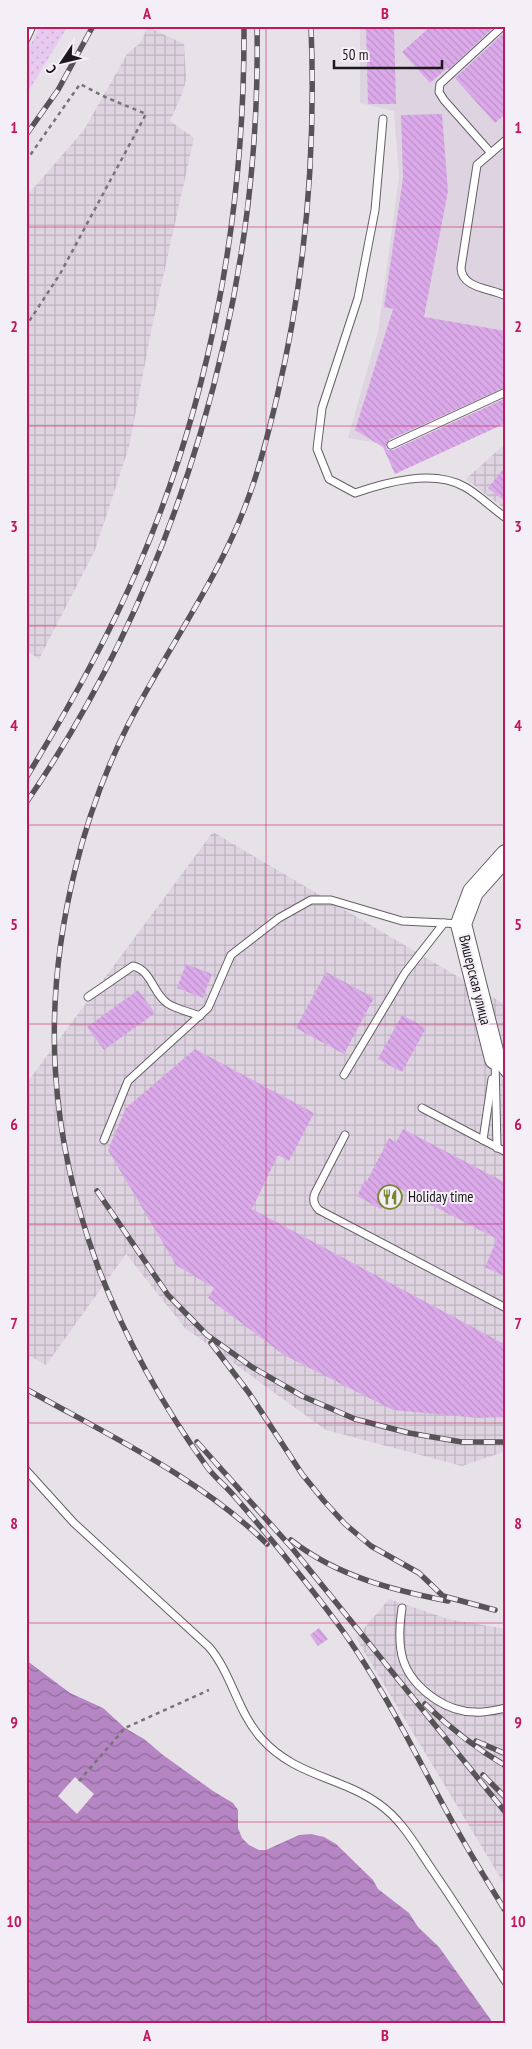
<svg xmlns="http://www.w3.org/2000/svg" width="532" height="2049" viewBox="0 0 532 2049" font-family="'PT Sans Narrow',sans-serif">
  <style>
    .built { fill: #ded4e1 }
    .industrial { fill: url(#industrial-grid) }
    .grass { fill: url(#grass-dots) }
    .water { fill: url(#water-waves) }
    .pier { fill: #e7e1e8 }
    .building { fill: url(#building-back-hatch) }
    .lines { fill: none; stroke-linecap: round; stroke-linejoin: round }
    .lane-casing { stroke: #656066; stroke-width: 9 }
    .secondary-casing { stroke: #656066; stroke-width: 22 }
    .path { stroke: #777478; stroke-width: 2.5; stroke-dasharray: 4 4; stroke-linecap: butt }
    .lane { stroke: #fff; stroke-width: 7 }
    .secondary { stroke: #fff; stroke-width: 20 }
    .rail-casing { stroke: #575457; stroke-width: 5.5 }
    .rail { stroke: #f4eef6; stroke-width: 4; stroke-dasharray: 11; stroke-linecap: butt }
    .grid { fill: none; stroke: #c2185b; stroke-width: 1; stroke-opacity: 0.55 }
    .labels { text-anchor: middle; stroke-width: 4; stroke-linejoin: round; paint-order: stroke }
    .street-label { font-size: 15px; fill: #1b191b; stroke: #f4eef6 }
    .poi-label { font-size: 15px; fill: #1b191b; stroke: #f4eef6; text-anchor: start }
    .neatline { fill: none; stroke: #c2185b; stroke-width: 2 }
    .grid-label { font-size: 16px; text-anchor: middle; font-weight: bold; fill: #c2185b }
  </style>
  <defs>
    <pattern id="industrial-grid" width="8" height="8" patternUnits="userSpaceOnUse" patternTransform="scale(1.25)"><rect width="8" height="8" fill="#ded4e1"/><path d="M0 4h8M4 0v8" fill="none" stroke="#beb5c0"/></pattern>
    <pattern id="grass-dots" width="8" height="8" patternUnits="userSpaceOnUse" patternTransform="scale(1.25)"><rect width="8" height="8" fill="#e8caf1"/><path d="M2 2h.1M6 6h.1" fill="none" stroke="#c6adce" stroke-width="1.8" stroke-linecap="round"/></pattern>
    <pattern id="water-waves" width="16" height="10" patternUnits="userSpaceOnUse" patternTransform="scale(1.25)"><rect width="16" height="10" fill="#b586c3"/><path d="M0 5q4-4 8 0t8 0" fill="none" stroke="#926d9e"/></pattern>
    <pattern id="building-back-hatch" width="6" height="6" patternUnits="userSpaceOnUse" patternTransform="scale(1.25)"><rect width="6" height="6" fill="#dcaaea"/><path d="M-1 5l2 2M0 0l6 6M5-1l2 2" fill="none" stroke="#bc92c8"/></pattern>
  </defs>
  <rect width="100%" height="100%" fill="#e7e1e8"/>
  <path class="built" d="M360 26H506V385L377 443 348 438 378 332 399 177 394 111 360 103Z"/>
  <g class="industrial">
    <path d="M148 27 184 44 186 79 183 92 170 121 194 138 153 322 129 447 95 550 39 659 26 650V197L84 130 127 54 140 43Z"/>
    <path d="M506 443V510L466 479Z"/>
    <path d="M213 832 506 1005V1451L462 1466 326 1430 185 1328 126 1254 46 1365 26 1354V1084Z"/>
    <path d="M389 1599 448 1619 506 1629V1887L356 1638Z"/>
  </g>
  <path class="grass" d="M40 26H68L26 95V54Z"/>
  <path class="water" d="M26 1660 70 1693 103 1708 125 1728 144 1739 163 1755 213 1791 233 1803 238 1810V1828L242 1838 249 1845 259 1850H266L299 1835 311 1834 324 1837 336 1844 373 1880 378 1889 409 1913 418 1927 439 1947 493 2023H26Z"/>
  <path class="pier" d="M75 1777 94 1794 77 1814 58 1796Z"/>
  <g class="building">
    <path d="M366 26H394L396 104H368Z"/>
    <path d="M431 26H495L448 70 447 68 430 83 402 52Z"/>
    <path d="M506 31V114L495 123 455 78Z"/>
    <path d="M442 114 448 191 424 317 506 331V387L389 440 386 447 388 450H393L506 398V423L395 474 383 447 355 430 393 309 384 307 403 178 401 115Z"/>
    <path d="M506 466V502L488 488Z"/>
    <path d="M186 964 212 974 203 998 177 988Z"/>
    <path d="M326 972 374 998 344 1054 296 1028Z"/>
    <path d="M138 990 155 1013 104 1050 87 1027Z"/>
    <path d="M402 1015 426 1028 402 1072 378 1059Z"/>
    <path d="M195 1049 314 1113 289 1161 278 1155 252 1209 506 1345V1417L478 1418 393 1410 284 1355 208 1298 214 1288 176 1265 108 1150 126 1108Z"/>
    <path d="M403 1129 506 1183V1277L485 1267 497 1239 397 1187 390 1199 387 1198 381 1209 357 1196 365 1180 367 1181 389 1138 396 1142Z"/>
    <path d="M319 1628 328 1639 318 1646 310 1635Z"/>
  </g>
  <g class="lines">
    <g class="lane-casing">
      <g id="lane">
        <path d="M26 39 32 26"/>
        <path d="M383 119 375 210 358 298 322 408 317 449 329 479 355 493C387 482 433 469 465 487 479 495 492 508 506 518"/>
        <path d="M506 140 477 165 461 268C462 289 491 288 506 296"/>
        <path d="M491 153 444 100 439 92 440 84 503 26"/>
        <path d="M391 445 506 392"/>
        <path d="M88 997 133 966C151 970 153 993 167 1003 175 1009 190 1012 200 1016"/>
        <path d="M495 1060 497 1148"/>
        <path d="M495 1060 506 1074"/>
        <path d="M344 1075 405 973 444 923 459 924"/>
        <path d="M422 1108 506 1152"/>
        <path d="M345 1135 315 1193C312 1200 314 1205 319 1210L506 1308"/>
        <path d="M104 1140 128 1081 208 1008 231 955 279 918 311 900H331L402 921 444 923"/>
        <path d="M483 1140 492 1079"/>
        <path d="M26 1470 74 1523 209 1647C232 1674 237 1711 261 1738 294 1776 341 1777 379 1804 402 1820 416 1846 431 1868 457 1906 481 1944 506 1982"/>
        <path d="M402 1608C396 1649 400 1675 435 1699 447 1707 461 1712 475 1712 485 1713 496 1710 506 1708"/>
      </g>
    </g>
    <g class="secondary-casing">
      <path id="secondary" d="M495 1059 461 924 473 892 506 855"/>
    </g>
    <g class="path">
      <path d="M26 161 80 84 105 97 146 114 60 274 26 326"/>
      <path d="M79 1781 125 1728 209 1690"/>
    </g>
    <use href="#lane" class="lane"/>
    <use href="#secondary" class="secondary"/>
    <g class="rail-casing">
      <g id="rail">
        <path d="M311 26C316 151 306 275 277 397 269 430 261 464 249 496 220 578 167 648 128 725 105 771 87 820 75 870 41 1008 49 1134 98 1267 125 1338 162 1405 207 1467 215 1478 226 1486 235 1497 273 1541 311 1587 345 1634 387 1694 418 1760 453 1823 470 1853 488 1883 506 1912"/>
        <path d="M26 135 58 90 93 26"/>
        <path d="M26 778C67 711 106 642 137 570 211 399 245 212 244 26"/>
        <path d="M26 803C179 580 262 296 257 26"/>
        <path d="M97 1191 168 1295 207 1335 252 1367 302 1396 355 1419 409 1433 462 1442H506"/>
        <path d="M211 1343 249 1393 302 1474 324 1501 345 1524 371 1546 419 1573 443 1596 495 1610"/>
        <path d="M26 1389C108 1435 200 1478 267 1544"/>
        <path d="M197 1442 292 1548 506 1813"/>
        <path d="M291 1540C337 1576 392 1590 448 1601"/>
        <path d="M425 1704C450 1728 475 1748 506 1766"/>
        <path d="M476 1741 506 1754"/>
        <path d="M483 1775 506 1798"/>
      </g>
    </g>
    <use href="#rail" class="rail"/>
  </g>
  <path class="grid" d="M266 26V2023M26 227H506M26 426H506M26 626H506M26 825H506M26 1024H506M26 1224H506M26 1423H506M26 1623H506M26 1822H506"/>
  <defs>
    <g id="restaurant-ring" transform="scale(1.25)"><circle r="9.5" fill="#f4eef6" stroke="#798533" stroke-width="1.5"/><path d="M-5-6h1v4h1v-4h1v4h1v-4h1v5L-1.5 .5V6h-2V.5L-5-1ZM5-6V6H3V1.5H1.5Q1.5-4 5-6Z" fill="#798533"/></g>
  </defs>
  <g fill-rule="evenodd">
    <use href="#restaurant-ring" x="390" y="1197"/>
  </g>
  <g class="labels">
    <g class="street-label">
      <text transform="translate(475 980) rotate(76)" y="5">Вишерская улица</text>
    </g>
    <g class="poi-label">
      <text x="408" y="1202">Holiday time</text>
    </g>
  </g>
  <rect width="532" height="2049" fill="none" stroke="#f4eef6" stroke-width="55"/>
  <g transform="translate(62 62) rotate(235)" stroke="#f4eef6" stroke-width="4" paint-order="stroke">
  <path d="M0-4L9 19L0 12L-9 19Z" fill="#1b191b"/>
  <text y="-8" font-size="14" font-weight="bold" text-anchor="middle" fill="#1b191b">С</text>
  </g>
  <path d="M334 60v8h108v-8" fill="none" stroke="#1b191b" stroke-width="2.5"/>
  <text x="342" y="60" font-size="15" fill="#1b191b" stroke="#f4eef6" stroke-width="4" paint-order="stroke">50 m</text>
  <rect x="28" y="28" width="476" height="1994" class="neatline"/>
  <g class="grid-label">
    <text x="147" y="19">A</text>
    <text x="385" y="19">B</text>
    <text x="14" y="133">1</text>
    <text x="518" y="133">1</text>
    <text x="14" y="332">2</text>
    <text x="518" y="332">2</text>
    <text x="14" y="532">3</text>
    <text x="518" y="532">3</text>
    <text x="14" y="731">4</text>
    <text x="518" y="731">4</text>
    <text x="14" y="930">5</text>
    <text x="518" y="930">5</text>
    <text x="14" y="1130">6</text>
    <text x="518" y="1130">6</text>
    <text x="14" y="1329">7</text>
    <text x="518" y="1329">7</text>
    <text x="14" y="1529">8</text>
    <text x="518" y="1529">8</text>
    <text x="14" y="1728">9</text>
    <text x="518" y="1728">9</text>
    <text x="14" y="1927">10</text>
    <text x="518" y="1927">10</text>
    <text x="147" y="2041">A</text>
    <text x="385" y="2041">B</text>
  </g>
</svg>
